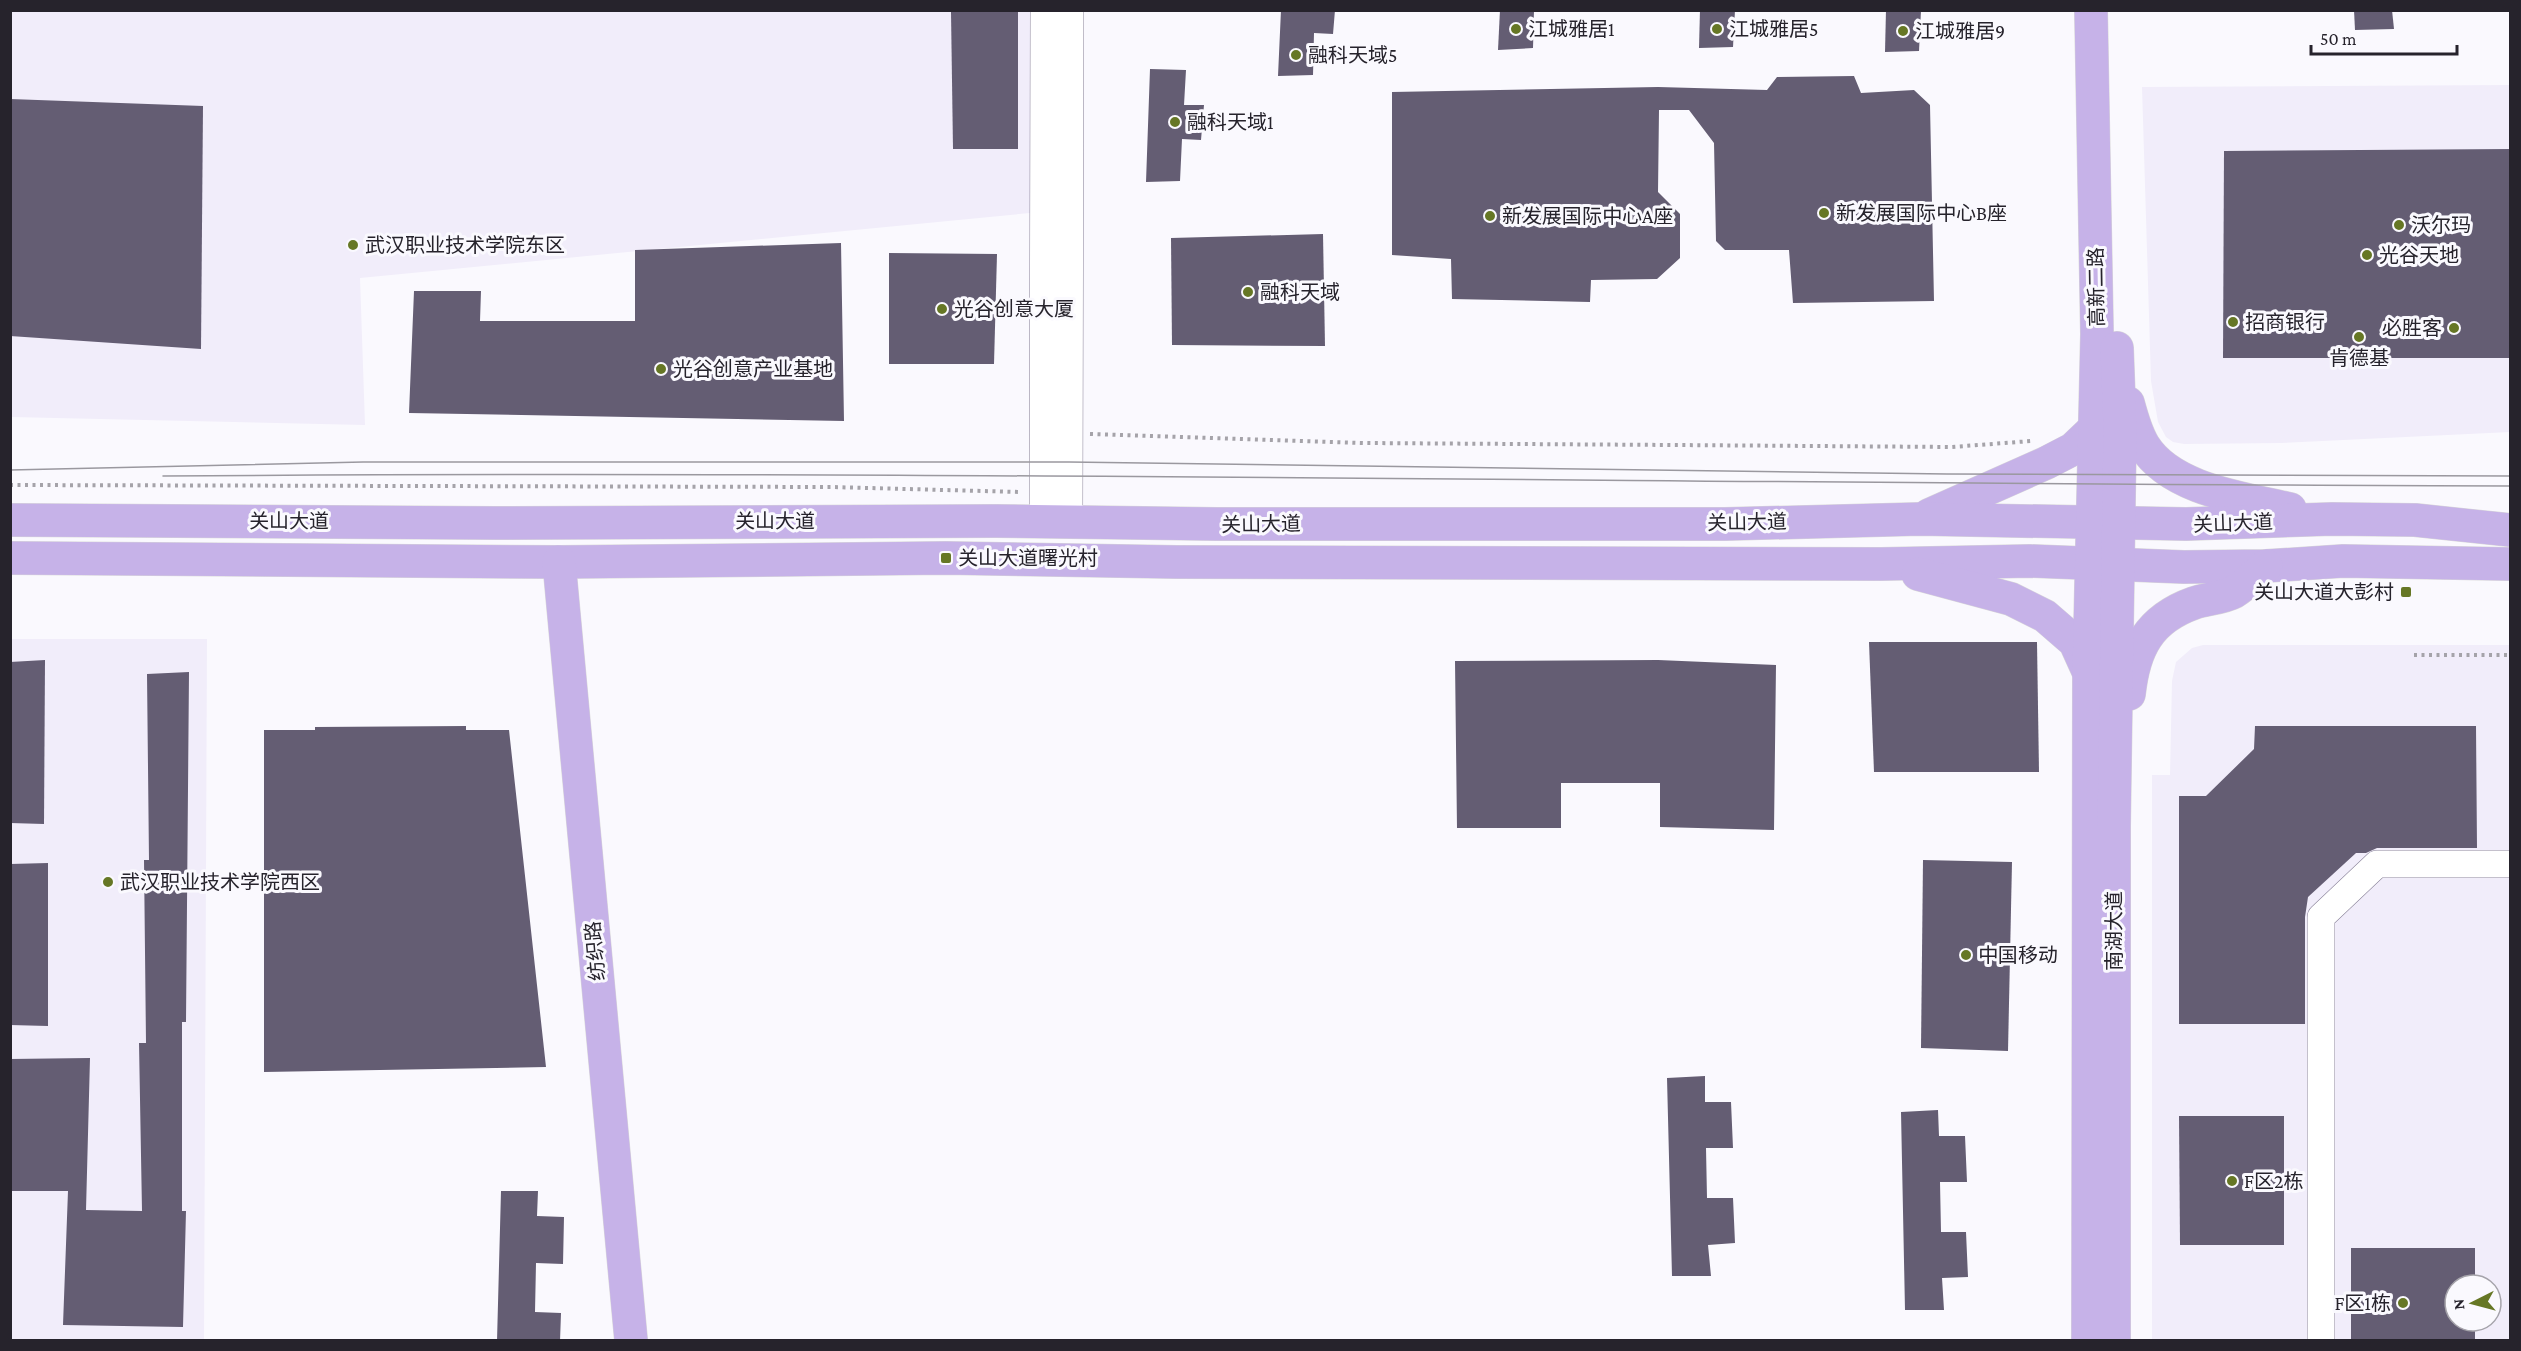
<svg xmlns="http://www.w3.org/2000/svg" width="2521" height="1351" viewBox="0 0 2521 1351" font-family="'Crimson Pro','Noto Sans SC',serif">
  <style>
    .built { fill: #f1edfa; fill-rule: evenodd }
    .building { fill: #645d73 }
    .lines { fill: none; stroke-linecap: round; stroke-linejoin: round }
    .minor-casing { stroke: #888198; stroke-width: 28 }
    .major-casing { stroke: #d8d7d9; stroke-width: 34 }
    .path { stroke: #a5a3a9; stroke-width: 4; stroke-dasharray: 3 4.5; stroke-linecap: butt }
    .minor { stroke: #fff; stroke-width: 27 }
    .major { stroke: #c6b2e8; stroke-width: 33 }
    .tram { stroke: #9a989f; stroke-width: 1.5 }
    .poi-dot { fill: #667725; stroke: #faf9fe; stroke-width: 2 }
    .labels { text-anchor: middle; stroke-width: 6; stroke-linejoin: round; paint-order: stroke }
    .poi-label { font-size: 20px; fill: #26232c; stroke: #faf9fe; text-anchor: start }
    .street-label { font-size: 20px; fill: #26232c; stroke: #faf9fe }
  </style>
  <rect width="100%" height="100%" fill="#faf9fe"/>
  <g class="built">
    <path d="M11 11H1032L1030 213 360 278 365 425 11 417Z"/>
    <path d="M2510 85V432L2281 443 2184 444 2173 442 2166 437 2158 422 2151 381 2142 87Z"/>
    <path d="M10 639H207L204 1340H11Z"/>
    <path d="M2203 645H2510V1340H2152V775H2170L2172 681 2176 662 2192 648ZM2455 1285H2491V1321H2455Z"/>
  </g>
  <g class="building">
    <path d="M1281 10H1335L1333 34 1314 33 1313 75 1278 76Z"/>
    <path d="M1500 10H1534L1533 48 1498 50Z"/>
    <path d="M1700 10H1735L1733 47 1699 48Z"/>
    <path d="M1886 10H1921L1919 51 1885 52Z"/>
    <path d="M2354 10H2392L2394 29 2355 30Z"/>
    <path d="M1018 11V149H953L951 12Z"/>
    <path d="M1150 69 1186 70 1184 105H1204L1201 140 1182 139 1180 181 1146 182Z"/>
    <path d="M1854 76 1861 93 1914 90 1930 105 1934 301 1793 303 1789 250H1725L1716 241 1714 143 1689 110H1659L1658 192 1680 214V258L1657 279 1591 280 1590 302 1452 299 1451 259 1392 255V92L1658 87 1767 90 1777 77Z"/>
    <path d="M10 99 203 106 201 349 10 336Z"/>
    <path d="M2511 149V358H2223L2224 151Z"/>
    <path d="M1323 234 1325 346 1172 345 1171 238Z"/>
    <path d="M841 243 844 421 409 413 414 291H481L480 321H635V250Z"/>
    <path d="M889 253 997 254 994 364H889Z"/>
    <path d="M1869 642H2037L2039 772H1874Z"/>
    <path d="M45 660 44 824 10 823V662Z"/>
    <path d="M1658 660 1776 665 1774 830 1660 827V783H1561V828H1457L1455 661Z"/>
    <path d="M189 672 186 1022H182V1211H186L183 1327 63 1325 68 1191H10V1059L90 1058 86 1210 142 1211 139 1043H146L144 860H149L147 674Z"/>
    <path d="M466 726V730H509L546 1067 264 1072V730H315V727Z"/>
    <path d="M2255 726H2476L2477 848H2377L2366 853H2356L2308 897 2305 917V1024H2179V796H2206L2254 749Z"/>
    <path d="M1923 860 2012 862 2008 1051 1921 1048Z"/>
    <path d="M48 863V1026L10 1025V864Z"/>
    <path d="M1705 1076V1102H1731L1733 1148H1706L1707 1198H1733L1735 1243 1708 1245 1711 1276H1672L1667 1078Z"/>
    <path d="M1938 1110 1939 1136H1965L1967 1182H1940L1941 1232H1966L1968 1277 1942 1278 1944 1310H1905L1901 1112Z"/>
    <path d="M2179 1116H2284V1245H2180Z"/>
    <path d="M501 1191H538L537 1216 564 1217 563 1264 536 1263 535 1312 561 1313 560 1341H497Z"/>
    <path d="M2351 1248H2475V1285H2455V1321H2475V1341H2351Z"/>
  </g>
  <g class="lines">
    <g class="minor-casing">
      <g id="minor">
        <path d="M1043 522 1044 10"/>
        <path d="M1069 523 1070 10"/>
        <path d="M2321 1340V917L2377 864H2510"/>
      </g>
    </g>
    <g class="major-casing">
      <g id="major">
        <path d="M2128 403C2132 418 2136 433 2144 446 2172 490 2243 498 2290 509"/>
        <path d="M1929 515 2046 463 2073 449 2094 429"/>
        <path d="M10 520 496 523 996 521 1217 524H1725L1920 519 2186 524 2332 519 2415 520 2510 530"/>
        <path d="M10 558 559 562 946 558 1177 562 1881 564 2030 561 2184 567 2266 566 2343 561 2510 564"/>
        <path d="M559 562 631 1340"/>
        <path d="M1918 574 2011 599 2045 616 2075 642 2089 673"/>
        <path d="M2129 694C2134 648 2149 619 2194 603 2206 599 2223 598 2234 592 2245 585 2256 574 2266 566"/>
        <path d="M2088 1340 2089 673 2097 334 2091 10"/>
        <path d="M2114 1340V827L2120 430 2117 348"/>
      </g>
    </g>
    <g class="path">
      <path d="M1090 434 1363 443 1674 445 1952 447 2031 441"/>
      <path d="M10 485 831 487 1020 492"/>
      <path d="M2414 655H2510"/>
    </g>
    <use href="#minor" class="minor"/>
    <use href="#major" class="major"/>
    <g class="tram">
      <path d="M10 470 363 462H1069L1947 474 2510 476"/>
      <path d="M163 476C946 470 1728 484 2510 486"/>
    </g>
  </g>
  <g class="poi-dot">
    <circle cx="1516" cy="29" r="6"/>
    <circle cx="1717" cy="29" r="6"/>
    <circle cx="1903" cy="31" r="6"/>
    <circle cx="1296" cy="55" r="6"/>
    <circle cx="1175" cy="122" r="6"/>
    <circle cx="1824" cy="213" r="6"/>
    <circle cx="1490" cy="216" r="6"/>
    <circle cx="2399" cy="225" r="6"/>
    <circle cx="353" cy="245" r="6"/>
    <circle cx="2367" cy="255" r="6"/>
    <circle cx="1248" cy="292" r="6"/>
    <circle cx="942" cy="309" r="6"/>
    <circle cx="2233" cy="322" r="6"/>
    <circle cx="2454" cy="328" r="6"/>
    <circle cx="2359" cy="337" r="6"/>
    <circle cx="661" cy="369" r="6"/>
    <rect x="940" y="552" width="12" height="12" rx="3"/>
    <rect x="2400" y="586" width="12" height="12" rx="3"/>
    <circle cx="108" cy="882" r="6"/>
    <circle cx="1966" cy="955" r="6"/>
    <circle cx="2232" cy="1181" r="6"/>
    <circle cx="2403" cy="1303" r="6"/>
  </g>
  <g class="labels">
    <g class="poi-label">
      <text x="1528" y="36">江城雅居1</text>
      <text x="1729" y="36">江城雅居5</text>
      <text x="1915" y="38">江城雅居9</text>
      <text x="1308" y="62">融科天域5</text>
      <text x="1187" y="129">融科天域1</text>
      <text x="1836" y="220">新发展国际中心B座</text>
      <text x="1502" y="223">新发展国际中心A座</text>
      <text x="2411" y="232">沃尔玛</text>
      <text x="365" y="252">武汉职业技术学院东区</text>
      <text x="2379" y="262">光谷天地</text>
      <text x="1260" y="299">融科天域</text>
      <text x="954" y="316">光谷创意大厦</text>
      <text x="2245" y="329">招商银行</text>
      <text x="2442" y="335" text-anchor="end">必胜客</text>
      <text x="2359" y="365" text-anchor="middle">肯德基</text>
      <text x="673" y="376">光谷创意产业基地</text>
      <text x="958" y="565">关山大道曙光村</text>
      <text x="2394" y="599" text-anchor="end">关山大道大彭村</text>
      <text x="120" y="889">武汉职业技术学院西区</text>
      <text x="1978" y="962">中国移动</text>
      <text x="2244" y="1188">F区2栋</text>
      <text x="2391" y="1310" text-anchor="end">F区1栋</text>
    </g>
    <g class="street-label">
      <text transform="translate(2096 287) rotate(-91)" y="7">高新二路</text>
      <text x="289" y="528">关山大道</text>
      <text x="775" y="528">关山大道</text>
      <text transform="translate(1747 522) rotate(-1)" y="7">关山大道</text>
      <text transform="translate(2233 523) rotate(-2)" y="7">关山大道</text>
      <text transform="translate(1261 524) rotate(-1)" y="7">关山大道</text>
      <text transform="translate(2114 931) rotate(-90)" y="7">南湖大道</text>
      <text transform="translate(595 951) rotate(-95)" y="7">纺织路</text>
    </g>
  </g>
  <rect width="2521" height="1351" fill="none" stroke="#26232c" stroke-width="24"/>
  <g transform="translate(2473 1303) rotate(264)"><circle r="28" fill="#faf9fe" stroke="#a5a3aa" stroke-width="1.5"/>
  <path d="M0-4.5L10 22L0 15L-10 22Z" fill="#667725"/>
  <text y="-9" font-size="16" font-weight="bold" text-anchor="middle" fill="#26232c">N</text>
  </g>
  <path d="M2311 45v9h146v-9" fill="none" stroke="#26232c" stroke-width="3"/>
  <text x="2320" y="45" font-size="18" fill="#26232c" stroke="#faf9fe" stroke-width="4.5" paint-order="stroke">50 m</text>
</svg>
